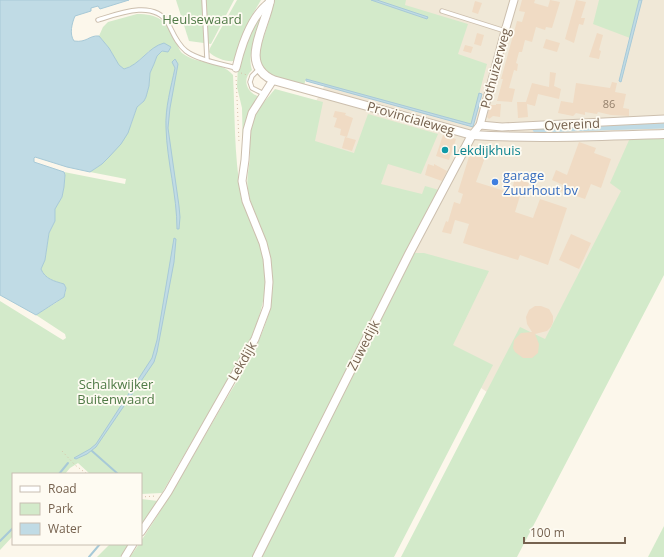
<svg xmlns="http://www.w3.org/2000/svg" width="664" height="557" viewBox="0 0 664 557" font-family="'Open Sans',sans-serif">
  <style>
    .residential { fill: #f0e8d7 }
    .green { fill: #d3eaca }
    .water { fill: #c0dbe5; stroke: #a7c9d7 }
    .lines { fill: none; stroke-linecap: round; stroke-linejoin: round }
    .stream { stroke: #a7c9d7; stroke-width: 2 }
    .canal { stroke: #c0dbe5; stroke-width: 7 }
    .building { fill: #f0dbc4 }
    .service-casing { stroke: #ccbfae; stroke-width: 5.5 }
    .minor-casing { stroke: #ccbfae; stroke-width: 9 }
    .tertiary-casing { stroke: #ccbfae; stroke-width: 10 }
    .path { stroke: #d6bfa7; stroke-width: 1; stroke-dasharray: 1 3; stroke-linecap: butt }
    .service { stroke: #fff; stroke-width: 3.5 }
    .minor { stroke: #fff; stroke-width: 7 }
    .tertiary { stroke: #fff; stroke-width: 8 }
    .culture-dot { fill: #0f9aa8; stroke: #fefbf2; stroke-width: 1.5 }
    .shop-dot { fill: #3f7fe0; stroke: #fefbf2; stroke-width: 1.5 }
    .labels { text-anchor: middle; stroke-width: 3.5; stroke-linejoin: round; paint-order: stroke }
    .number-label { font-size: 11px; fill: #94806c }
    .park-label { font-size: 13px; fill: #507b47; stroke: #fefbf2 }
    .street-label { font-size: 13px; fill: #76624f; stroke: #fefbf2 }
    .culture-label { font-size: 13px; fill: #0d838f; stroke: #fefbf2; text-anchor: start }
    .shop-label { font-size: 13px; fill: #366cbe; stroke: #fefbf2; text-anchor: start }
  </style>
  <rect width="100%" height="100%" fill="#fcf7eb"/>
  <path class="residential" d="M373 0H664V152L522 417 439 358 290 147Z"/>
  <g class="green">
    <path d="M176 0H234L211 44 189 41Z"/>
    <path d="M237 0H261L251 17 234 61C226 62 215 58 209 52L210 48Z"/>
    <path d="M274 0H406L405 5 468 24 458 54 487 64 471 124 306 79 304 85C294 82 281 80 271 75 251 64 263 41 268 24 271 16 272 8 274 0Z"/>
    <path d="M599 0H639L630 38 593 24Z"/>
    <path d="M137 14C158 14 166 20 175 39 177 44 179 50 182 53 197 65 221 60 233 75 235 115 234 155 241 194 244 209 252 223 257 237 272 280 265 307 247 347L162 493 141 494V474H90L78 463 70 468 65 474H13V536L0 550V301L58 337 63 340 66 338 65 334 36 315C44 308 74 298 64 284 54 281 45 279 41 269L45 260 49 233 55 221V209L62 197 64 187 65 175 64 172 125 184 126 179 90 172 102 164 131 125 137 107 144 101 146 97 149 86 150 73 154 64 157 56 159 53 171 47 149 51 134 65 124 69 119 65 109 48 99 36 103 27 108 22Z"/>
    <path d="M260 14 262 15C259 33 246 52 252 70 241 80 247 93 260 97L243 152 242 108 237 87 238 63Z"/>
    <path d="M275 89 323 102 315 141 354 153 368 114 438 134 421 174 388 164 381 184 422 194 425 186 439 190 254 557H130L139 544H141V541C169 499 193 456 218 413 238 378 264 343 271 302 276 273 266 246 257 219 253 210 249 200 248 190 246 179 249 169 250 157 250 147 249 137 251 127 254 112 266 100 275 89Z"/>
    <path d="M664 136V275L517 557H401L520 327 545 339 621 191 610 183 630 138Z"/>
    <path d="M413 253H424L489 271 453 345 493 365 394 557H260Z"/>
    <path d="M141 499 158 501 141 527Z"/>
    <path d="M664 526V557H648Z"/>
    <path d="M110 544H130L120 557H97Z"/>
  </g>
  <g class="water">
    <path d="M0 0H129L100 9 98 6 91 8V11L75 16C72 23 69 34 74 41 87 43 89 35 99 36L109 48 119 65 124 69C140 65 148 47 164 43L171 47 168 52 162 51 157 56 154 64 150 73 149 86 146 97 144 101 137 107 128 133 121 144 109 157 102 164 90 172 67 167 35 157 34 158V162L64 172 65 175 64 187 62 197 55 209V221L49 233 45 260 41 269C45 279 54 281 64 284L66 288 64 297 36 315 0 295Z"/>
    <path d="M371 0H377L428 17 427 19Z"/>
    <path d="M639 0H642L621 82 619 81Z"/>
    <path d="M175 59 178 64 170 108 168 128 179 206 180 217 179 229H177C177 195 167 162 166 128 165 108 171 87 175 68L172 62Z"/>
    <path d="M306 79 471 124 479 93 482 94 473 127 306 81Z"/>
    <path d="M174 238 176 239 174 262 157 352 154 362 96 447 87 454 76 459 74 458 90 449 96 444 152 358 157 340Z"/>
  </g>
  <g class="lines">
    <g class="stream">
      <path d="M92 451 118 474"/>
      <path d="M59 474 68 463"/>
      <path d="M0 541 13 528"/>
      <path d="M89 557 100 544"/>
    </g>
    <path class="canal" d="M536 129 664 125"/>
  </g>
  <g class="building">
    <path d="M522 0H535L534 3 548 7 550 0 560 2 552 28 546 27 545 30 536 27 532 42 525 40 522 52H519L516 63 518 64 517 71 514 70 509 88 515 89 512 102 497 101 503 79H501L517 21 522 22 525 12 519 11Z"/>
    <path d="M576 0 586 2 581 18H585L584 22 583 25 579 24 574 43 565 39Z"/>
    <path d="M475 1 482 3 478 14 472 12Z"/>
    <path d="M477 33 484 35 481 46 474 44Z"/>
    <path d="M597 33 603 35 599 50 601 51 599 59 589 57Z"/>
    <path d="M546 39 560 43 557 52 543 48Z"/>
    <path d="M465 45 473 47 471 53 463 51Z"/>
    <path d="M550 72 556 73 554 86 561 89 559 99 538 94 535 106 527 104 528 117 518 118 517 102H526L532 83 549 87Z"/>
    <path d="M612 82 617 83 615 92 626 94 623 108 629 109V116L611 115 598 112 597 114 585 112V115L576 113 573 116 558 113 561 101 573 103 576 83 610 88Z"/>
    <path d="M496 104H501L500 117 493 116 489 119 487 117 490 105H496Z"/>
    <path d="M335 111 346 113 345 115 353 118 347 137 340 135 341 129 334 127 337 118 333 117Z"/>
    <path d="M443 135 456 139 449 160 436 156Z"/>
    <path d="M345 137 356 140 352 151 342 148Z"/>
    <path d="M579 142 596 148 594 153 611 159 601 188 591 184 585 199 561 191 563 185 552 180 556 170 567 175Z"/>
    <path d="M472 147 487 152 476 182 511 193 515 178 529 183 525 198 520 196 515 212 533 218 540 199 567 208 548 265 520 255 518 260 463 243 469 224 455 220 451 234 442 232 446 221 448 222 454 202 460 204 463 194 458 192Z"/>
    <path d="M428 164 434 166V164L447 171 442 181 425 175Z"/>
    <path d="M571 234 591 243 579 269 559 260Z"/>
    <path d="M535 306H541L549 309 553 316V322L551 327 547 331 535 334 539 344 538 353 532 358H523L515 352 513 348 514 340 521 333 532 332 527 324 526 317 529 310Z"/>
  </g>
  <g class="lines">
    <g class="service-casing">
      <g id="service">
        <path d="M204 0 207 59"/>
        <path d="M442 11 505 31"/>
        <path d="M98 20C120 13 154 0 168 23 173 33 177 44 186 51 198 60 221 64 236 68"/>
        <path d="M259 69 252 76 250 82 252 88 264 94"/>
      </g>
    </g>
    <g class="minor-casing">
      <g id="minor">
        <path d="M236 68C241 47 251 15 270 2"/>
        <path d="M480 125 502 127 664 119"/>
        <path d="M472 135 480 125 505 31 514 0"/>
        <path d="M141 532 168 492 255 339 267 307 269 282 267 259 263 243 246 201 242 181 245 160 247 130 252 113 273 80"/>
        <path d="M125 557 133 544"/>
      </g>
    </g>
    <g class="tertiary-casing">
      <g id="tertiary">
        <path d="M270 0C266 27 238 64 273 80L472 135C536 139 600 136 664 134"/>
        <path d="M257 557 410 252 472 135"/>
      </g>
    </g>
    <g class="path">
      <path d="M241 73 247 75"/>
      <path d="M236 76 239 142"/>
      <path d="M62 451 75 465 87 474"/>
      <path d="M141 497 156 496"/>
    </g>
    <use href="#service" class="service"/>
    <use href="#minor" class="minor"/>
    <use href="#tertiary" class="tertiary"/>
  </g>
  <circle class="culture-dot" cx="445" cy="150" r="4"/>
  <circle class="shop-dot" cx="495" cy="182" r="4"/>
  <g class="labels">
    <g class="number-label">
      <text x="609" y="108">86</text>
    </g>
    <g class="park-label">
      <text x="202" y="24">Heulsewaard</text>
      <text x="116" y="389">Schalkwijker<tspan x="116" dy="15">Buitenwaard</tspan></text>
    </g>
    <g class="street-label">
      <text transform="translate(495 68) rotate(-75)" y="5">Pothuizerweg</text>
      <text transform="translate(411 118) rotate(16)" y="5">Provincialeweg</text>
      <text transform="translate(572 124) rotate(-3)" y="5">Overeind</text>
      <text transform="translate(363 345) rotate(-63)" y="5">Zuwedijk</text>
      <text transform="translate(242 361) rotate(-60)" y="5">Lekdijk</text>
    </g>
    <g class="culture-label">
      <text x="453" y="155">Lekdijkhuis</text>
    </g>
    <g class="shop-label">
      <text x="503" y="180">garage<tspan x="503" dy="15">Zuurhout bv</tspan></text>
    </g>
  </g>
  <rect x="12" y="473" width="130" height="72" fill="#fefbf2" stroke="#c8beb1"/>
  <rect x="20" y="486" width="20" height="6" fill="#ffffff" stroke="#c8beb1"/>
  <text x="48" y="493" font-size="12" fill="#76624f">Road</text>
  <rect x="20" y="503" width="20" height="12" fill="#d3eaca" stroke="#c8beb1"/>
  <text x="48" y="513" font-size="12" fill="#76624f">Park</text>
  <rect x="20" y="523" width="20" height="12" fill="#c0dbe5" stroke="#c8beb1"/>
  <text x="48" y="533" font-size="12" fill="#76624f">Water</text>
  <path d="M524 537v6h101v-6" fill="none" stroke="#76624f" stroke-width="2"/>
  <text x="530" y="537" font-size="12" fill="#76624f" stroke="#fefbf2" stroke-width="3" paint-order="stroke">100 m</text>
</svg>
